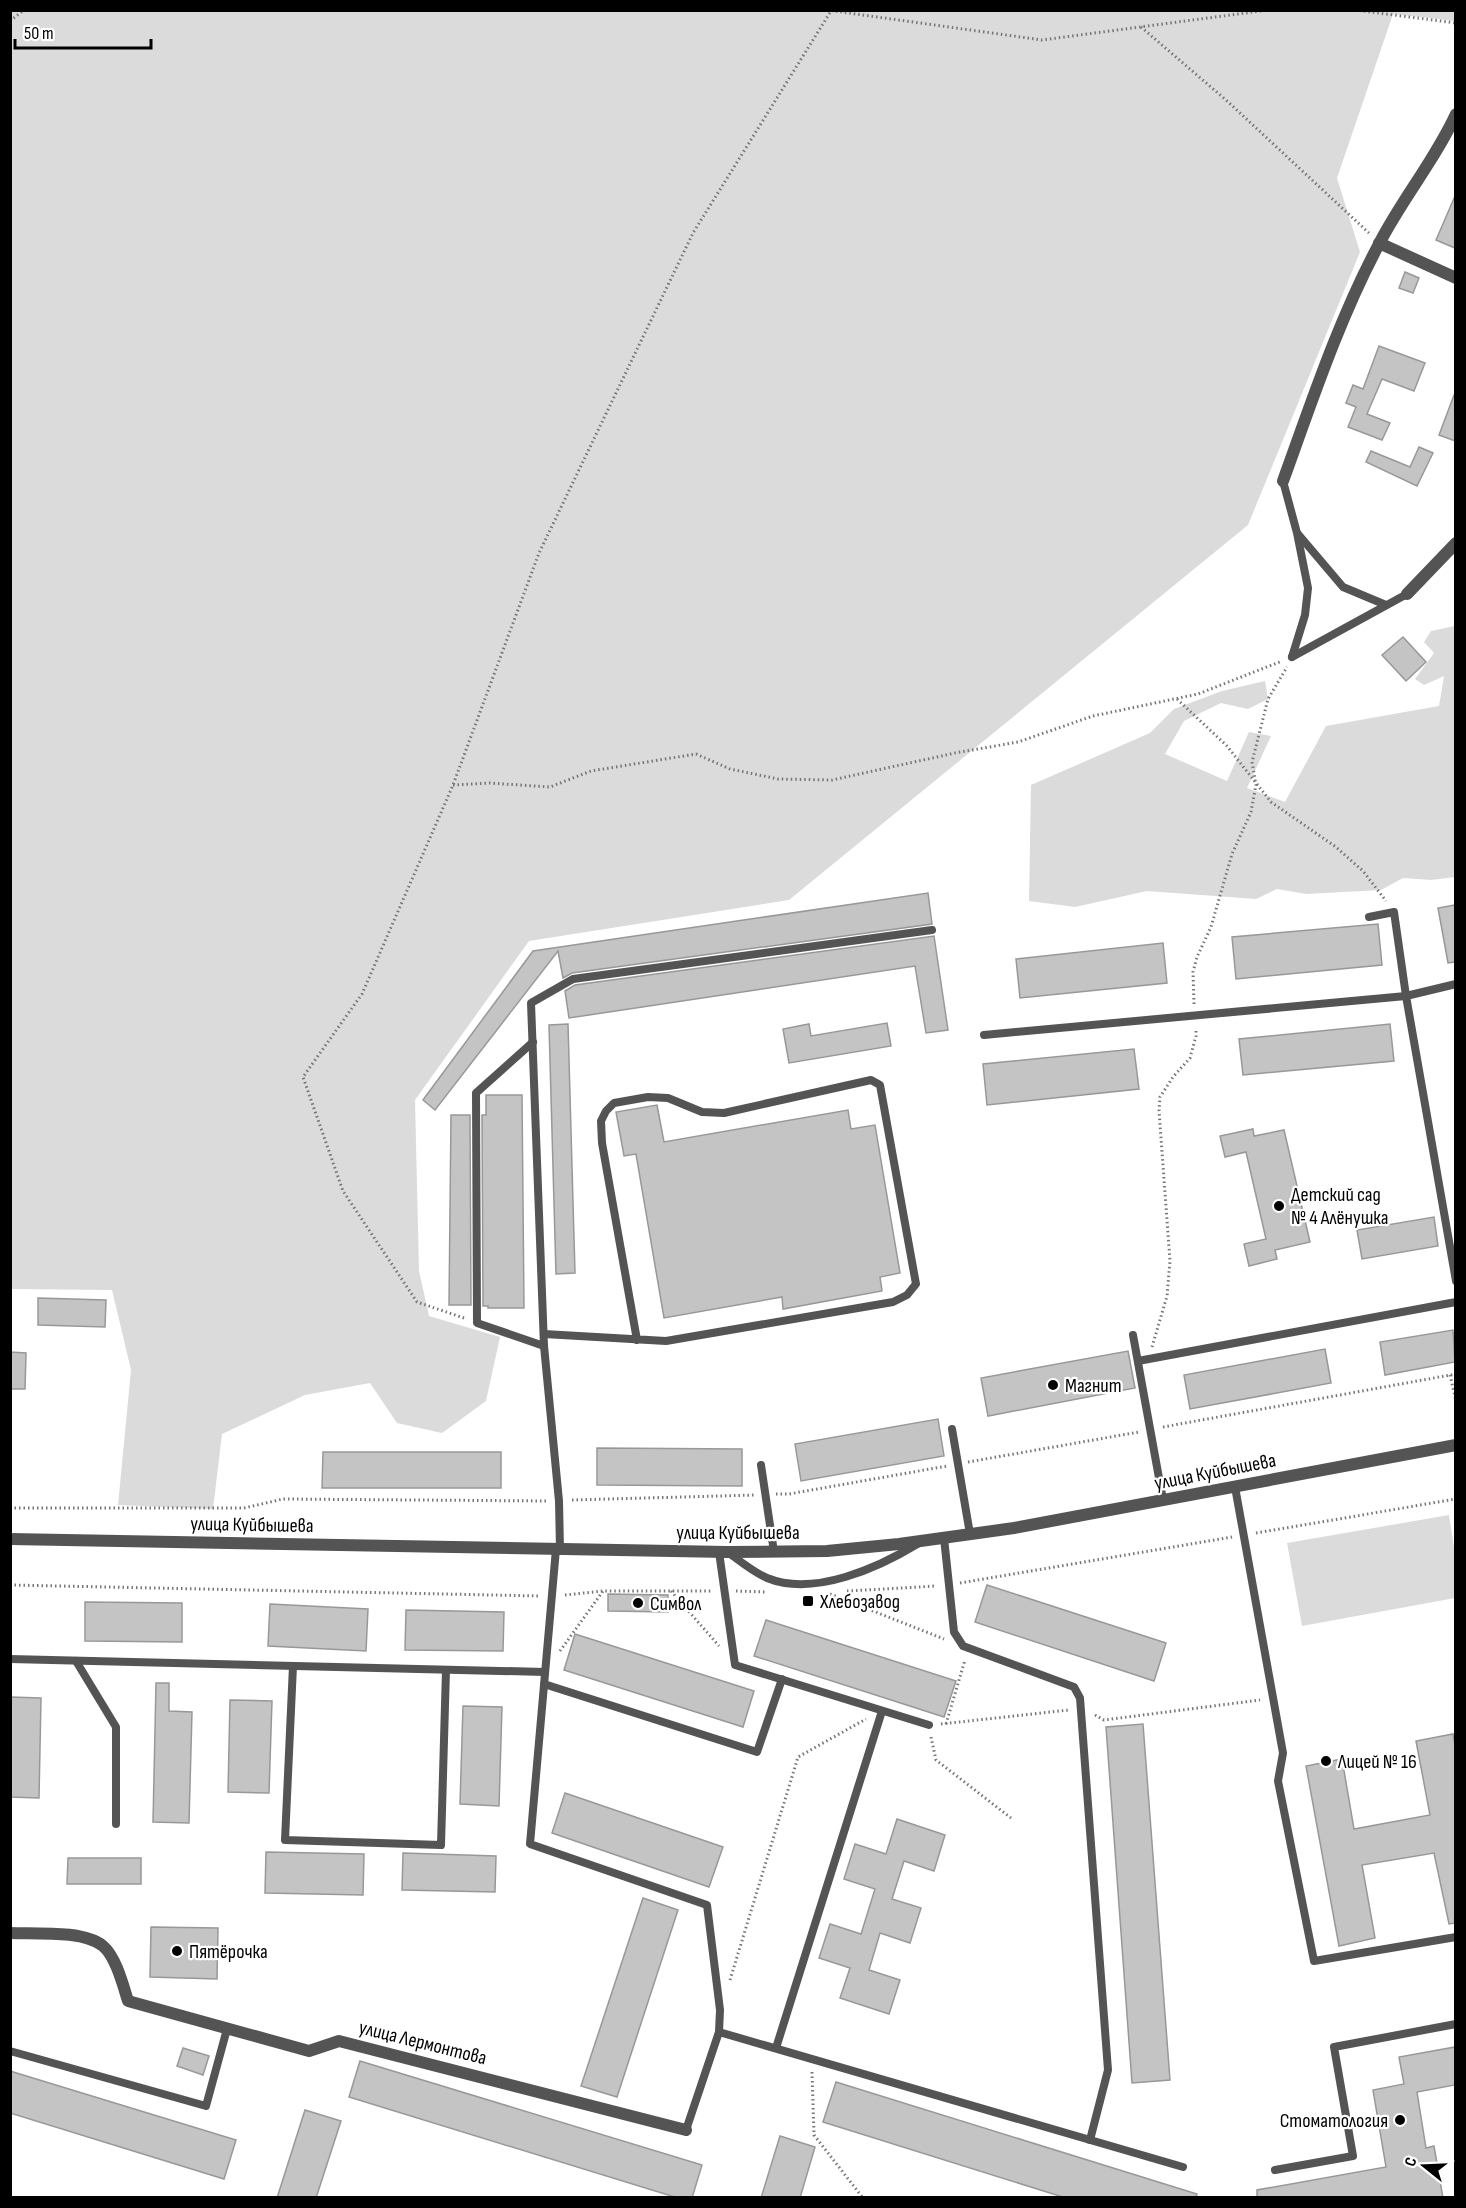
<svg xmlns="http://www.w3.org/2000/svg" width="1466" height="2208" viewBox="0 0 1466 2208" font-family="'Sofia Sans Condensed',sans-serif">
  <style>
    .green { fill: #dbdbdb }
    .building { fill: #c4c4c4; stroke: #989898; stroke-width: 1.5 }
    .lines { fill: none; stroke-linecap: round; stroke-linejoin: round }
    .path { stroke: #767676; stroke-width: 3; stroke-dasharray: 1.5 3; stroke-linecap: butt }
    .service { stroke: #545454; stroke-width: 8 }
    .minor { stroke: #545454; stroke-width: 12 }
    .tertiary { stroke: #545454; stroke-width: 12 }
    .poi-dot { fill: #000; stroke: #fff; stroke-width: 2 }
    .labels { text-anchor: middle; stroke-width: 4.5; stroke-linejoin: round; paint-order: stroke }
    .poi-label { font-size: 20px; fill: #000; stroke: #fff; text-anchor: start }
    .street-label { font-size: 20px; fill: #000; stroke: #fff }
  </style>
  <rect width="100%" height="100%" fill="#fff"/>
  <g class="green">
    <path d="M11 10 1455 11V21L1393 14 1337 178 1360 252 1248 525 789 900 529 941 415 1100 419 1271 429 1316 500 1337 486 1401 442 1433 397 1423 370 1383 305 1395 222 1434 213 1509 118 1505 131 1370 112 1290 11 1289Z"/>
    <path d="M1455 626V877L1431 880 1403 878 1381 890 1306 894 1277 889 1256 899 1147 891 1075 907 1029 901 1031 785 1150 733 1174 709 1222 691 1265 681 1268 699 1248 709 1221 703 1184 721 1165 754 1227 781 1249 732 1271 736 1247 788 1285 802 1326 726 1439 706 1444 676 1424 685 1415 679 1434 653 1424 642 1431 631Z"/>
    <path d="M1449 1515 1455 1554V1598L1302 1626 1287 1543Z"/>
  </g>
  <g class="building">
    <path d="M1455 196V248L1436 240Z"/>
    <path d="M1405 272 1419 278 1413 293 1399 288Z"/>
    <path d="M1379 346 1425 363 1414 391 1382 379 1367 414 1390 423 1382 440 1348 427 1356 407 1346 403 1353 385 1363 389Z"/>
    <path d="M1454 395H1455V441L1439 435Z"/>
    <path d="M1419 447 1433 453 1417 486 1366 462 1371 451 1410 467Z"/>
    <path d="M1403 637 1426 662 1406 681 1382 655Z"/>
    <path d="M928 893 932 924 572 973 563 978 558 951 435 1110 423 1100 533 951Z"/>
    <path d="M1455 905V962L1448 963 1438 908Z"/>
    <path d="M1378 924 1382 965 1236 979 1232 937Z"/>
    <path d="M934 936 948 1030 926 1033 915 966 569 1018 565 991 575 985Z"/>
    <path d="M1163 943 1167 983 1020 998 1016 959Z"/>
    <path d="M887 1023 891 1046 789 1063 783 1029 809 1024 811 1036Z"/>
    <path d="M568 1024 575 1273 556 1274 549 1025Z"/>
    <path d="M1390 1024 1394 1061 1243 1075 1239 1039Z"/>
    <path d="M1134 1049 1139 1089 987 1105 983 1064Z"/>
    <path d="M486 1095H522L524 1308H488V1306H483L482 1115H486Z"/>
    <path d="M657 1105 664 1142 848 1110 851 1129 875 1125 900 1273 880 1277 882 1291 783 1309 782 1297 664 1318 636 1154 624 1156 616 1112Z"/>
    <path d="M451 1115H470L471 1305H449Z"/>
    <path d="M1253 1129 1254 1136 1284 1130 1310 1242 1275 1250 1277 1259 1249 1266 1244 1244 1266 1239 1246 1152 1225 1157 1220 1136Z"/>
    <path d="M1434 1217 1438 1246 1362 1259 1357 1230Z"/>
    <path d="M38 1298 106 1300 105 1327 38 1325Z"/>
    <path d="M1453 1330 1455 1362 1385 1375 1380 1342Z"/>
    <path d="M1325 1349 1331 1383 1190 1409 1184 1375Z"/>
    <path d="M1128 1351 1135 1388 988 1416 981 1378Z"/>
    <path d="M10 1352 26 1353 25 1389H10Z"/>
    <path d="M938 1419 944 1456 801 1481 795 1444Z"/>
    <path d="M597 1448 742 1449V1486L597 1485Z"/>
    <path d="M323 1452H501V1488H322Z"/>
    <path d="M987 1585 1166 1643 1154 1681 975 1622Z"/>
    <path d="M608 1594 668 1595V1612L608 1611Z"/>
    <path d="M85 1602 182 1603V1642L85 1641Z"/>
    <path d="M270 1604 368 1609 366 1651 268 1646Z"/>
    <path d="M406 1610 504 1612 503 1651 405 1650Z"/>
    <path d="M766 1620 956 1681 944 1717 754 1656Z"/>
    <path d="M575 1634 754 1691 743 1727 564 1670Z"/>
    <path d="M156 1683H169V1711L192 1712 189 1823 153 1822Z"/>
    <path d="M10 1697 41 1698 39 1798 10 1797Z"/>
    <path d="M230 1700 272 1701 269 1793 228 1792Z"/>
    <path d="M463 1706 502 1707 499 1806 460 1804Z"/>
    <path d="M1143 1724 1170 2080 1132 2083 1106 1727Z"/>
    <path d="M1453 1734 1455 1745V1923L1449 1924 1434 1853 1362 1865 1375 1938 1339 1946 1306 1766 1342 1759 1354 1829 1430 1815 1416 1741Z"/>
    <path d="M565 1793 723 1847 709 1887 552 1833Z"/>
    <path d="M897 1819 945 1835 934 1871 904 1861 892 1899 921 1908 910 1943 880 1933 869 1970 900 1980 889 2014 840 1998 850 1968 819 1958 830 1924 861 1934 875 1889 844 1879 855 1844 886 1854Z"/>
    <path d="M266 1852 364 1854 363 1895 265 1893Z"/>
    <path d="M403 1853 496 1856 495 1892 402 1890Z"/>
    <path d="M68 1858H141V1884H67Z"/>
    <path d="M643 1898 678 1910 617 2097 581 2086Z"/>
    <path d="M151 1927 218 1928 217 1979 150 1977Z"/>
    <path d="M1455 2047V2085L1417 2092 1426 2148 1434 2146 1443 2198H1257V2190L1386 2167 1373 2090 1404 2084 1399 2057Z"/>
    <path d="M183 2048 209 2056 203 2075 177 2066Z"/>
    <path d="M360 2061 702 2165 692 2198H678L349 2097Z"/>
    <path d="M10 2071 236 2140 224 2179 10 2113Z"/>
    <path d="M836 2082 1197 2194 1196 2198H1066L823 2122Z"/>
    <path d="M305 2110 341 2121 316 2198H277Z"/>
    <path d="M780 2136 815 2147 800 2198H761Z"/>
  </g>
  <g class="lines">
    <g class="path">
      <path d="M827 10 1042 40 1268 10"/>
      <path d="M1355 10 1456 23"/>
      <path d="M10 21 24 10"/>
      <path d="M1141 27 1226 100 1369 233"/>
      <path d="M1177 699 1227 746 1271 802 1336 847 1363 871 1386 901"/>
      <path d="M453 785 489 783 550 787 591 771 696 754 730 769 778 779 832 780 955 753 1018 742 1093 716 1198 694 1282 661"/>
      <path d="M1194 1004 1193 972 1197 957 1211 927 1232 854 1251 812 1256 785 1252 762 1268 699 1287 667"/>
      <path d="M464 1318 417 1302 343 1191 303 1077 362 994 453 785 539 553 693 233 831 11"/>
      <path d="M1152 1347 1167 1296 1170 1261 1159 1111 1160 1097 1173 1077 1190 1058 1196 1036V1028"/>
      <path d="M1450 1375 1456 1401"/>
      <path d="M1163 1427 1456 1374"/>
      <path d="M968 1462 1139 1432"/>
      <path d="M776 1494H789L947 1466"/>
      <path d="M572 1500 755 1495"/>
      <path d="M10 1508H244L283 1499 548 1501"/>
      <path d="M1256 1533 1456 1499"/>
      <path d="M960 1583 1232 1537"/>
      <path d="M10 1585 540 1596"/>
      <path d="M671 1591 719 1646"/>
      <path d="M736 1591 765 1592"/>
      <path d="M847 1591 936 1586"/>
      <path d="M830 1594 944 1639"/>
      <path d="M565 1595 603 1591H711"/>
      <path d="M560 1651 603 1591"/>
      <path d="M1095 1715 1104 1720 1260 1700"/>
      <path d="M941 1724 1069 1710"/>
      <path d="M946 1724 965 1660"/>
      <path d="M931 1737 936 1760 1011 1818"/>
      <path d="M730 1980 798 1757 866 1719"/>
      <path d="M812 2072 814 2135 863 2198"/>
    </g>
    <g class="service">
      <path d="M1283 481 1297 533 1308 588 1305 615 1292 657"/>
      <path d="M1298 534 1343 587 1386 605"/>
      <path d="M1292 657 1407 594"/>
      <path d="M1369 917 1394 912 1406 996 1456 1281"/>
      <path d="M984 1035 1406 996 1456 984"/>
      <path d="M533 1042 476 1093 477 1323 544 1346"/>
      <path d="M544 1334 666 1341 893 1302 907 1295 916 1284 880 1085 871 1080 724 1113 702 1112 668 1098 648 1097 614 1103 606 1111 601 1121 602 1143 637 1340"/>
      <path d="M1133 1335 1163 1500"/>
      <path d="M1138 1361 1456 1302"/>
      <path d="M952 1429 970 1534"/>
      <path d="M761 1465 774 1552"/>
      <path d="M1235 1487 1283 1753 1278 1781 1314 1961 1456 1937"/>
      <path d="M944 1538 954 1632 963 1646 1074 1687 1080 1698 1108 2070 1090 2140"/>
      <path d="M556 1549 530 1844 707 1905 720 2010 719 2032 686 2130"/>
      <path d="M560 1549 559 1501 544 1346 531 1003 573 979 932 930"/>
      <path d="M719 1552 735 1665 929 1725"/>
      <path d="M729 1553C741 1562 753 1572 767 1578 814 1597 878 1568 919 1543"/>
      <path d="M10 1659 545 1672"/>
      <path d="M76 1661 116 1727V1824"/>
      <path d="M293 1666 285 1840 441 1845 446 1670"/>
      <path d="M544 1684 757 1752 782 1679"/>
      <path d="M719 2032 1183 2167"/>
      <path d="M776 2048 882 1711"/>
      <path d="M10 2051 206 2106 227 2029"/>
      <path d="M1275 2170 1353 2156 1334 2047 1456 2024"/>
    </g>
    <g class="minor">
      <path d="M1379 243 1456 278"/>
      <path d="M1283 481C1312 401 1339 319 1379 244 1402 199 1435 160 1456 114"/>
      <path d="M1407 594 1456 543"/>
      <path d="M10 1933C35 1934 84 1930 103 1946 116 1957 123 1985 128 2001L309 2051 339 2041 686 2130"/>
    </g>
    <path class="tertiary" d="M10 1539 727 1552 827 1551 899 1544 1014 1528 1456 1445"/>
  </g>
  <g class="poi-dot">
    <circle cx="1279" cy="1206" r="6"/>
    <circle cx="1053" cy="1385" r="6"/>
    <rect x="802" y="1595" width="12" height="12" rx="3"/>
    <circle cx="638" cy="1603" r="6"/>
    <circle cx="1326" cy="1761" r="6"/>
    <circle cx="177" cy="1951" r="6"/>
    <circle cx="1400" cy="2120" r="6"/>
  </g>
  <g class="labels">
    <g class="poi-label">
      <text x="1291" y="1201">Детский сад<tspan x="1291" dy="23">№ 4 Алёнушка</tspan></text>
      <text x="1065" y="1392">Магнит</text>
      <text x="820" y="1608">Хлебозавод</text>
      <text x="650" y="1610">Символ</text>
      <text x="1338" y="1768">Лицей № 16</text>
      <text x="189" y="1958">Пятёрочка</text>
      <text x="1388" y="2127" text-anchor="end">Стоматология</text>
    </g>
    <g class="street-label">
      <text transform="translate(1215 1471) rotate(-11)" y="7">улица Куйбышева</text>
      <text transform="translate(252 1524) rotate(1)" y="7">улица Куйбышева</text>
      <text x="738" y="1539">улица Куйбышева</text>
      <text transform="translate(423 2042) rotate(14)" y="7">улица Лермонтова</text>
    </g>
  </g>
  <rect width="1466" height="2208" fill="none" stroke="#000000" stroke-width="24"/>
  <g transform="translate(1424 2166) rotate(288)" stroke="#ffffff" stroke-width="4.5" paint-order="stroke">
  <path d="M0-4.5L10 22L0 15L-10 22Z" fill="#000000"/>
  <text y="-9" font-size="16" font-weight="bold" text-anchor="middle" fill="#000000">С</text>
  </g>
  <path d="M15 39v9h136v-9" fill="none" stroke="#000000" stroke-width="3"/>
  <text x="24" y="39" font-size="18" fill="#000000" stroke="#ffffff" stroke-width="4.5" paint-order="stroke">50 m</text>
</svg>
